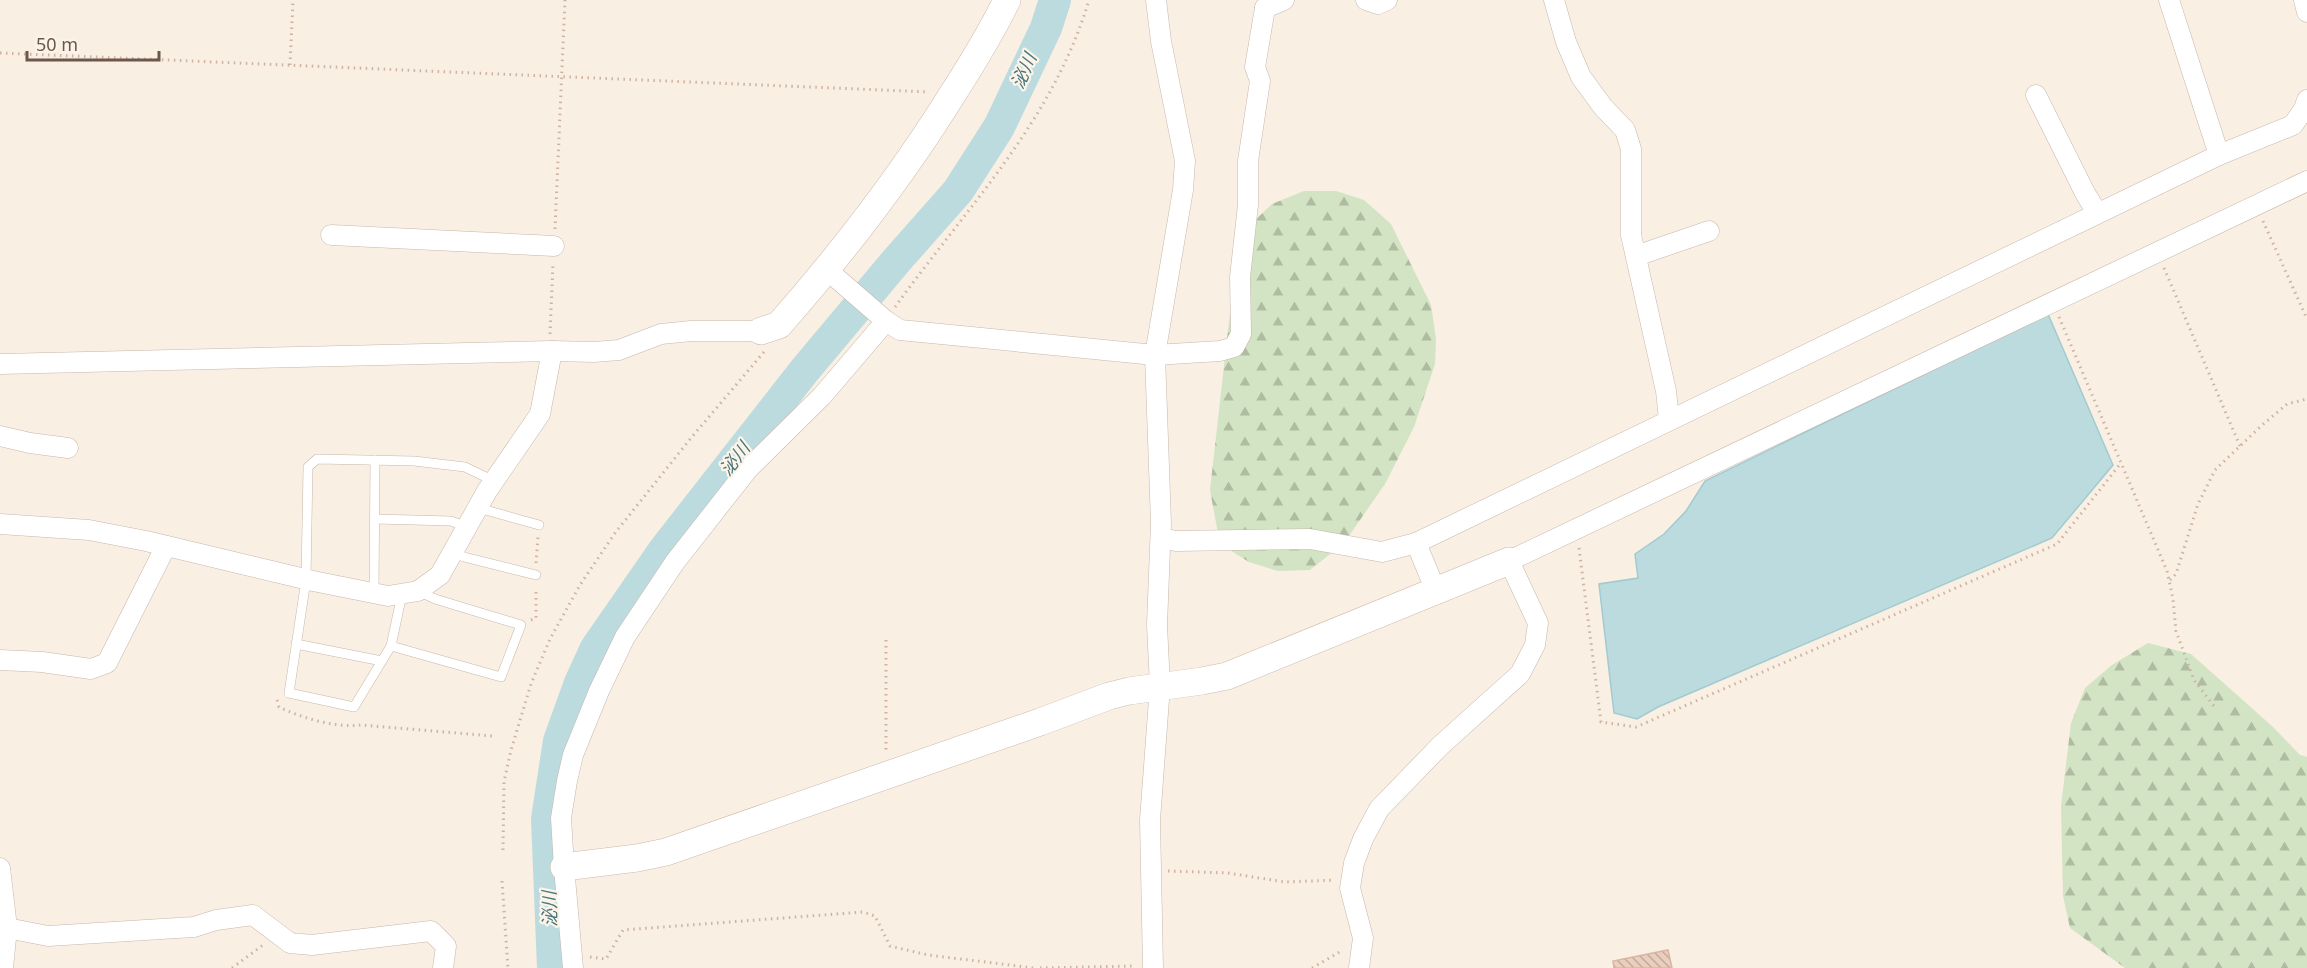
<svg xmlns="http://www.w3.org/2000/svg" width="2307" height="968" viewBox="0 0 2307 968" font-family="'Noto Sans','Noto Sans JP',sans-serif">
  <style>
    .forest { fill: url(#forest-firs) }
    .water { fill: #bbdbdf; stroke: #a2cacf; stroke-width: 1.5 }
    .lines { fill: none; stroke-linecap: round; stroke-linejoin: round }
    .river { stroke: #bbdbdf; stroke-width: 32 }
    .building { fill: url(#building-back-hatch); stroke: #dbb5a1; stroke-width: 1.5 }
    .lane-casing { stroke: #c7b7ac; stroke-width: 10 }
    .street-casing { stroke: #c7b7ac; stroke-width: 21 }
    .secondary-casing { stroke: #cdb9ac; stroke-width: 28 }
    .path { stroke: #ceb2a2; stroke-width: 3; stroke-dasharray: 1.5 4.5; stroke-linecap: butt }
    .lane { stroke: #fff; stroke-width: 9 }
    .street { stroke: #fff; stroke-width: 20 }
    .secondary { stroke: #fff; stroke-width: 27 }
    .labels { text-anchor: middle; stroke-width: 4.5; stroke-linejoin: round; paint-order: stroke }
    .water-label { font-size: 18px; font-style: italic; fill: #4a777e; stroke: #fcf4e9 }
  </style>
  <defs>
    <pattern id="forest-firs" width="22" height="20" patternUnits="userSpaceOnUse" patternTransform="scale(1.5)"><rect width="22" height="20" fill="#d2e4c4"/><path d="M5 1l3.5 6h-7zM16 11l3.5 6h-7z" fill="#afbca1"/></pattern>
    <pattern id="building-back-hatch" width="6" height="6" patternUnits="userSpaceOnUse" patternTransform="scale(1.5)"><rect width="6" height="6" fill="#eacebe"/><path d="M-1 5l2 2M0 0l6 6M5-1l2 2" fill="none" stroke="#c2aa9d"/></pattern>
  </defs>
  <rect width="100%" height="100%" fill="#f9efe3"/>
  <g class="forest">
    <path d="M1304 191H1336L1364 200 1391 224 1431 305 1436 339 1435 364 1414 427 1385 484 1344 543 1310 570 1278 571 1249 562 1233 552 1219 539 1210 490 1234 277 1250 225 1272 204Z"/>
    <path d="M2148 643 2191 654 2273 727 2300 755 2307 757V968H2125L2070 928 2063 896 2061 806 2071 723 2085 688 2112 665Z"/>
  </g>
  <path class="water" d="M2048 314 2113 465 2052 538 1658 707 1637 719 1614 713 1599 584 1638 578 1635 554 1664 534 1686 511 1705 481Z"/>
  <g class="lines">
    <path class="river" d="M553 968 547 819 559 741 580 683 596 648 664 550 804 371 897 260 958 191 999 127 1046 28 1055 0"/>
  </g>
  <path class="building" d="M1668 950 1672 968H1614L1613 961Z"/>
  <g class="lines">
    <g class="lane-casing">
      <g id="lane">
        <path d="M478 508 539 525"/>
        <path d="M375 519 451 521 467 527"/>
        <path d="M452 552 464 557 536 575"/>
        <path d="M374 593 375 460"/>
        <path d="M402 594 391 646 354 707 289 693 306 580 308 467 317 459 414 461 465 467 494 481"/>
        <path d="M296 644 382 661"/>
        <path d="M391 646 501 677 521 625 435 599 418 591"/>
      </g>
    </g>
    <g class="street-casing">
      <g id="street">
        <path d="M1366 0 1378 4 1387 0"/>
        <path d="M1554 0 1566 42 1581 77 1603 107 1625 130 1631 149V235L1666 391 1669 419"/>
        <path d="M2169 0 2219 155"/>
        <path d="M2304 0 2307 12"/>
        <path d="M1265 8 1284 0"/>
        <path d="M2036 95 2085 193 2097 213"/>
        <path d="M331 235 554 246"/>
        <path d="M1636 256 1709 231"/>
        <path d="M826 269 886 321 900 330 1155 355 1220 351 1234 347 1241 334 1240 277 1248 205V161L1260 81 1255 67 1265 8"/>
        <path d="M0 364 552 351 594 352 619 350 661 334 691 331H761"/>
        <path d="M0 436 30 443 68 448"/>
        <path d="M0 524 89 530 146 541 313 581 388 596 418 591 440 575 487 491 540 414 552 351"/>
        <path d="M1161 538 1176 541 1310 539 1382 552 1416 543 2219 155 2293 125 2304 109 2307 100"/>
        <path d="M1416 543 1436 591"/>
        <path d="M0 660 42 662 91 669 107 663 166 546"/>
        <path d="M0 868 7 928 3 968"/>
        <path d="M7 928 48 936 194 927 216 920 253 915 290 943 312 945 431 931 446 946 443 968"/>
        <path d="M573 968 564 867 561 818 567 781 573 755 599 691 625 637 675 562 748 469 822 396 886 321"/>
        <path d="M1153 968 1150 820 1160 686 1157 625 1161 523 1155 355 1183 190 1185 161 1161 41 1156 0"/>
        <path d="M1359 968 1363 938 1350 888 1354 863 1363 839 1379 809 1440 746 1520 674 1535 645 1538 623 1509 561 2307 181"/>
      </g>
    </g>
    <g class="secondary-casing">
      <g id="secondary">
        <path d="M761 331 779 325C843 252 901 177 952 95 972 64 991 33 1007 0"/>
        <path d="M564 867 637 858 666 852 1040 722 1109 696 1129 691 1202 681 1227 676 1509 561"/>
      </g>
    </g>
    <g class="path">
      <path d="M0 53 928 92"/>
      <path d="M290 65 293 0"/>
      <path d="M2263 221 2307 319"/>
      <path d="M555 229 565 0"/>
      <path d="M2164 268 2240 446"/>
      <path d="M895 307C967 207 1053 121 1089 0"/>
      <path d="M2059 317 2167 571 2173 599 2176 631 2194 680 2214 706"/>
      <path d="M550 334 553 263"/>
      <path d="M1579 548 1601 722 1636 727 2057 544 2121 463"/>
      <path d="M536 563 538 537"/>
      <path d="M2170 580 2176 574 2198 504 2215 470 2260 427 2287 404 2307 399"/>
      <path d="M531 620 536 618V588"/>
      <path d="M886 640V753"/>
      <path d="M277 700 279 707C302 718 335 728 361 725L492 736"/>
      <path d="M503 850 504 782 511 750 531 684 550 639 580 585 615 533 691 438 764 352"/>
      <path d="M1168 871 1228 873 1285 882 1335 880"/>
      <path d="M502 881 508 968"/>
      <path d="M590 957 606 959 623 930 863 912 875 916 890 946 928 955 1034 968"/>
      <path d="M232 968 263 945"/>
      <path d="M1040 968 1135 966"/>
      <path d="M1312 968 1343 950"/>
    </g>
    <use href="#lane" class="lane"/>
    <use href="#street" class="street"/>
    <use href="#secondary" class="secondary"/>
  </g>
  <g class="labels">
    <g class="water-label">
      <text transform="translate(1024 71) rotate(-66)" y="6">泌川</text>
      <text transform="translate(735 459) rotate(-52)" y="6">泌川</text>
      <text transform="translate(550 909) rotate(-92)" y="6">泌川</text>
    </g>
  </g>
  <path d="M27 51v9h132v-9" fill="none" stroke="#6d574d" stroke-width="3"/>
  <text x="36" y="51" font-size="18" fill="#6d574d" stroke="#fcf4e9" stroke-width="4.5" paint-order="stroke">50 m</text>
</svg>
